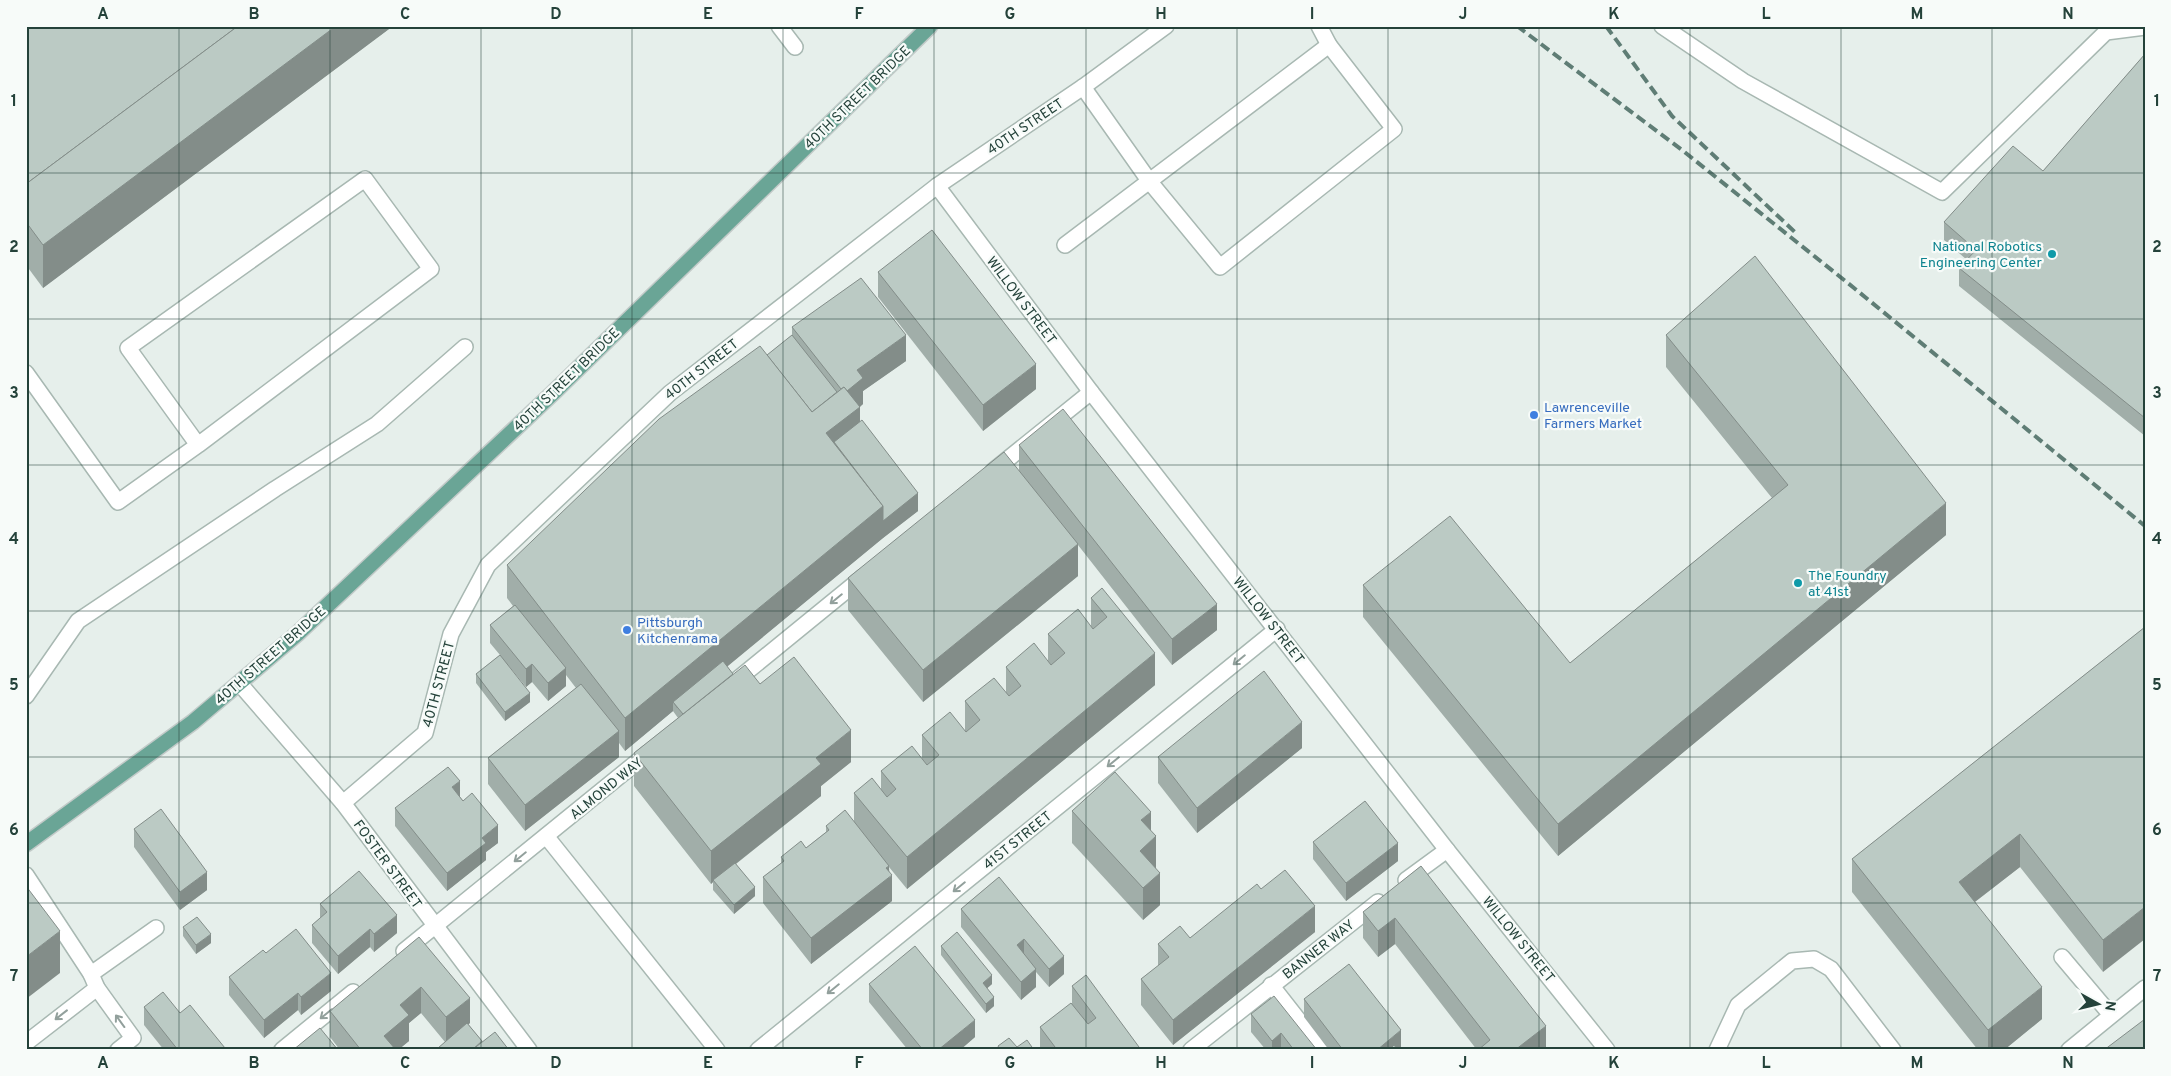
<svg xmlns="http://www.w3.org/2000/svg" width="2171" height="1076" viewBox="0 0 2171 1076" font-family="Overpass,sans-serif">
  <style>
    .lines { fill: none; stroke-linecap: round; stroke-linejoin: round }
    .lane-casing { stroke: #a8b8b2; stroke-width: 18 }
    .street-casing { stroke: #a8b8b2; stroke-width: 18 }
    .primary-casing { stroke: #c2cac8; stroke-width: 18 }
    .lane { stroke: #fff; stroke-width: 15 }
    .street { stroke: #fff; stroke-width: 15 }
    .primary { stroke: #6aa596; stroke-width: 15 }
    .rail { stroke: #5f7d75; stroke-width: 4; stroke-dasharray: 10 5; stroke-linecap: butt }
    .wall { fill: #a1aea9 }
    .shaded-wall { fill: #838d89 }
    .building { fill: #bbcac4; stroke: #838d89 }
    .oneway { stroke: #92a09c }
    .grid { fill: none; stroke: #24423a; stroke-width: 1; stroke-opacity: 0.55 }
    .culture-dot { fill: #0f9aa8; stroke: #f7fbf9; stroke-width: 2 }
    .shop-dot { fill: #3f7fe0; stroke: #f7fbf9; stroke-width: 2 }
    .labels { text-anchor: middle; stroke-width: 4.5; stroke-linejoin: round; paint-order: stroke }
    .street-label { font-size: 14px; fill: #24423a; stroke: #f7fbf9 }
    .culture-label { font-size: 14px; fill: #0d838f; stroke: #f7fbf9; text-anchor: end }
    .shop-label { font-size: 14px; fill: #366cbe; stroke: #f7fbf9; text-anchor: start }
    .neatline { fill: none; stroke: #24423a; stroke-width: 2 }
    .grid-label { font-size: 16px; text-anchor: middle; font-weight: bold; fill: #24423a }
  </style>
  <rect width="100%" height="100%" fill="#e6efeb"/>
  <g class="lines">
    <g class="lane-casing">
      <g id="lane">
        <path d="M1662 26 1743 81 1942 192 2106 32 2145 27"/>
        <path d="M1083 87 1150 182 1220 267 1394 129 1329 45 1319 26"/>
        <path d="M1065 245 1329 45"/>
        <path d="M26 373 118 502 198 445 431 269 365 179 128 348 198 445"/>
        <path d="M993 471 1091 392"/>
        <path d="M733 683 863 577"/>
        <path d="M26 696 78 621 275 489 377 424 465 347"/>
        <path d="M546 836 717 1050"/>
        <path d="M26 875 91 974 97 988 133 1038 118 1050"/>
        <path d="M1406 880 1447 850"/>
        <path d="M404 951 648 753"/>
        <path d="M2062 957 2111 1015"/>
        <path d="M91 974 156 928"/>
        <path d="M1271 985 1322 1050"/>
        <path d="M26 1043 97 988"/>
        <path d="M282 1050 353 992"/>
        <path d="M1191 1050 1378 902"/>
        <path d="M1717 1050 1738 1005 1792 961 1814 959 1831 969 1893 1050"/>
      </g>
    </g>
    <g class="street-casing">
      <g id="street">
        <path d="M779 26 795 47"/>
        <path d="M937 186 1091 392 1447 850 1607 1050"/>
        <path d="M240 684 343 803 529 1050"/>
        <path d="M343 803 425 733 451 634 488 565 670 393 937 186 1083 87 1166 26"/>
        <path d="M758 1050 1277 629"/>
        <path d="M2069 1050 2145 988"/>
      </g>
    </g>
    <g class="primary-casing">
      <path id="primary" d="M26 844 193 722 297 634 554 392 930 26"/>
    </g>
    <use href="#lane" class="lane"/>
    <use href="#street" class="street"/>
    <use href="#primary" class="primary"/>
    <g class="rail">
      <path d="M1517 26 1682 150 1854 288 2145 526"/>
      <path d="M1606 26 1672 116 1798 235"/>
    </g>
  </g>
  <g class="wall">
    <path d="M26 26H393L43 288 26 265Z"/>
    <path d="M2145 54V436L1959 286V268L1967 260 1944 240V222L2043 171Z"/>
    <path d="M878 272 1036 389 983 431 878 297Z"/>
    <path d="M792 327 906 361 863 391V404L860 407V422L918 511 883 538 727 666 733 674 760 684 851 762 821 786V796L736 864 755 896 734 914 713 890V882L711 884 634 786V753L678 718 673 711 625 751 619 743V757L525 831 488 784V758L576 688 566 675V686L548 701 532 682 526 687 508 665 530 702 505 721 476 683V674L500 655 490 643V625L513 606 507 598V565L792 335Z"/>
    <path d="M1666 335 1946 535 1558 856 1363 617V585L1570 663 1772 498 1666 367Z"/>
    <path d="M1019 445 1217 630 1172 665 1078 545V576L923 702 848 610V578L1019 470Z"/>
    <path d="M1102 588 1155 685 907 889 889 867 892 901 811 964 763 903V877L781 863V857L806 848 826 832V826L854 822V793L881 790V771L922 759V735L965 730V701L1006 692V667L1048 661V634L1091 626V598Z"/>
    <path d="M2145 627 2103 972 2020 867 1975 902 2042 1019 2004 1050H1978L1852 892V859Z"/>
    <path d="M1302 748 1197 833 1158 783V757Z"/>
    <path d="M460 797 498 843 486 852V860L447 891 395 826V808Z"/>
    <path d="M1072 811 1151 831 1156 869 1160 905 1143 920 1072 843Z"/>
    <path d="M134 829 207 890 180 910 134 847Z"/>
    <path d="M1313 842 1398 861 1346 901 1313 859Z"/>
    <path d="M1421 866 1546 1050H1477L1395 944 1378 957 1363 938V912Z"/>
    <path d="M999 877 1064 974 1049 987 1036 972V987L1021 1000 961 927V909Z"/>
    <path d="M1261 889 1315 932 1173 1045 1141 1005V979L1158 966V944L1190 938Z"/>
    <path d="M320 904 397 933 374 952 370 947 338 974 312 943V925L320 918Z"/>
    <path d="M183 927 211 943 196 954 183 936Z"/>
    <path d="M419 937 470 1023 468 1024 482 1041 509 1050H438V1048L445 1042 421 1013 409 1023V1041L398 1050H340L330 1037V1011Z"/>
    <path d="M941 946 992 984 987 988 994 1006 986 1013 941 955Z"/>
    <path d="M266 953 331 991 301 1015 298 1010 264 1038 229 995V977Z"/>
    <path d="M869 984 975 1037 960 1050H908L869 1002Z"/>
    <path d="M1072 986 1139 1050H1040V1027L1072 1003Z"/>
    <path d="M1304 999 1401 1048 1400 1050H1329L1304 1017Z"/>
    <path d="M144 1007 180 1013 225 1050H164L144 1025Z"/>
    <path d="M1251 1014 1317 1050H1266L1251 1032Z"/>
  </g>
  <g class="shaded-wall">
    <path d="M336 26H393L43 288V245Z"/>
    <path d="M906 335V361L863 391V404L814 443 857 370Z"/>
    <path d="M1036 364V389L983 431V405Z"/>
    <path d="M860 407V440L835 459 826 433Z"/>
    <path d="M918 493V511L883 538 677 708 673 702V711L625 751V718L883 506Z"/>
    <path d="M1946 503V535L1558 856V824Z"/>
    <path d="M1078 544V576L923 702V670Z"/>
    <path d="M1217 604V630L1172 665V639Z"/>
    <path d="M1155 653V685L907 889V857Z"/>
    <path d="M532 664V682L526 687V669Z"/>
    <path d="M566 668V686L548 701V683Z"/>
    <path d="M530 693V702L505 721V712Z"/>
    <path d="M1302 722V748L1197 833V808Z"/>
    <path d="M851 730V762L821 786V796L714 881 713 880V882L711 884V851L816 758Z"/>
    <path d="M619 731V757L525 831V805Z"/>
    <path d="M460 781V799L452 787Z"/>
    <path d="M1151 812V841L1156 836V869L1140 851 1141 820Z"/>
    <path d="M498 825V843L486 852V860L447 891V873L482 838Z"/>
    <path d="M2020 834V867L1959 914V882Z"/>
    <path d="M1398 843V861L1346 901V883Z"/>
    <path d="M889 866V878L892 875V901L811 964V938Z"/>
    <path d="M207 872V890L180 910V892Z"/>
    <path d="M1160 873V905L1143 920V888Z"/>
    <path d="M755 887V896L734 914V905Z"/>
    <path d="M1315 906V932L1173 1045V1020Z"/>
    <path d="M2145 907V939L2103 972V940Z"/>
    <path d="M397 915V933L374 952V934Z"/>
    <path d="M1395 918V944L1378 957V931Z"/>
    <path d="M370 929V947L338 974V956Z"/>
    <path d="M60 931V973L26 999V957Z"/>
    <path d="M211 934V943L196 954V945Z"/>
    <path d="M1024 939V957L1017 945Z"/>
    <path d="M1064 956V974L1049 987V969Z"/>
    <path d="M1036 969V987L1021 1000V982Z"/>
    <path d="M331 973V991L301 1015V997Z"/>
    <path d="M992 975V984L983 992V983Z"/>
    <path d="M421 987V1013L409 1023V1041L398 1050H384V1036L400 1005Z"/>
    <path d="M2042 987V1019L2004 1050H1988V1030Z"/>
    <path d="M298 993V1010L264 1038V1020Z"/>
    <path d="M994 997V1006L986 1013V1004Z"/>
    <path d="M470 998V1023L446 1043V1017Z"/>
    <path d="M975 1020V1037L960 1050H938Z"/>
    <path d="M1546 1026V1050H1515Z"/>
    <path d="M1401 1030V1048L1400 1050H1377Z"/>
    <path d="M1281 1033V1050H1272V1041Z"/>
  </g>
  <g class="building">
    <path d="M26 26H238L26 184Z"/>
    <path d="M238 26H336L43 245 26 222V184Z"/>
    <path d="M2145 54V418L1959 268 1976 250 1944 222 2013 146 2043 171Z"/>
    <path d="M932 230 1036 364 983 405 878 272Z"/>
    <path d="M1755 256 1946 503 1558 824 1363 585 1450 516 1570 663 1788 485 1666 335Z"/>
    <path d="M861 278 906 335 857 370 863 378 847 391 844 387 841 389 792 327Z"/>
    <path d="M792 335 837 392 812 412 767 355Z"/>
    <path d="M760 346 812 412 844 387 860 407 826 433 883 506 625 718 507 565 659 419Z"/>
    <path d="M1063 409 1217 604 1172 639 1019 445Z"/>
    <path d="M862 420 918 493 883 521V506L834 442Z"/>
    <path d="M1004 452 1078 544 923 670 848 578Z"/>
    <path d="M1102 588 1155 653 907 857 854 793 872 778 887 797 896 789 881 771 912 746 927 765 939 755 922 735 950 712 966 732 980 720 965 701 994 678 1009 696 1021 686 1006 667 1034 643 1051 665 1065 653 1048 634 1078 609 1093 629 1107 617 1091 598Z"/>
    <path d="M515 605 566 668 548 683 532 664 526 669 490 625Z"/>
    <path d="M2145 627V907L2103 940 2020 834 1959 882 2042 987 1988 1030 1852 859Z"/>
    <path d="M500 655 530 693 505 712 476 674Z"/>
    <path d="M794 657 851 730 816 758 821 764 711 851 634 753 745 665 760 684Z"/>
    <path d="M723 661 733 674 683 714 673 702Z"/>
    <path d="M1264 671 1302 722 1197 808 1158 757Z"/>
    <path d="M581 684 619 731 525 805 488 758Z"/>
    <path d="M448 767 460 781 452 787 463 801 472 793 498 825 482 838 486 843 447 873 395 808Z"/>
    <path d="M1115 772 1151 812 1141 820 1156 836 1140 851 1160 873 1143 888 1072 811Z"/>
    <path d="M1365 801 1398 843 1346 883 1313 842Z"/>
    <path d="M161 809 207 872 180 892 134 829Z"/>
    <path d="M845 810 889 866 886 868 892 875 811 938 763 877 784 861 781 857 801 841 806 848 829 830 826 826Z"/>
    <path d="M735 863 755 887 734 905 713 880Z"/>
    <path d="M1421 866 1546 1026 1515 1050H1478L1490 1040 1395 918 1378 931 1363 912Z"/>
    <path d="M1285 870 1315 906 1173 1020 1141 979 1169 957 1158 944 1180 926 1190 938 1257 884 1261 889Z"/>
    <path d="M359 871 397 915 374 934 370 929 338 956 312 925 327 912 320 904Z"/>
    <path d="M999 877 1064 956 1049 969 1024 939 1017 945 1036 969 1021 982 961 909Z"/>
    <path d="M26 886 60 931 26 957Z"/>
    <path d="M197 917 211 934 196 945 183 927Z"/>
    <path d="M296 929 331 973 301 997 298 993 264 1020 229 977 263 950 266 953Z"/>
    <path d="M957 932 992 975 983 983 994 997 986 1004 941 946Z"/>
    <path d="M419 937 470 998 446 1017 421 987 400 1005 409 1015 384 1036 396 1050H361L330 1011Z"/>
    <path d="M915 946 975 1020 938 1050H923L869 984Z"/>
    <path d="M1349 964 1401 1030 1377 1050H1343L1304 999Z"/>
    <path d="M1086 975 1139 1047 1136 1050H1051L1055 1047 1040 1027 1071 1003 1088 1024 1096 1018 1072 986Z"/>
    <path d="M163 992 180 1013 190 1005 225 1048 222 1050H178L144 1007Z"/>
    <path d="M1274 996 1317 1050H1294L1281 1033 1272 1041 1251 1014Z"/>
    <path d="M2145 1019V1050H2104Z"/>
    <path d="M467 1023 482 1041 472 1050H439L438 1048Z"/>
    <path d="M320 1028 338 1050H293Z"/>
    <path d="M495 1032 509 1050H472Z"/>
    <path d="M1009 1038 1017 1047 1027 1040 1034 1050H1000L998 1046Z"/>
    <path d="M1394 1045 1398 1050H1389Z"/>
  </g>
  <defs><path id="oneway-shaft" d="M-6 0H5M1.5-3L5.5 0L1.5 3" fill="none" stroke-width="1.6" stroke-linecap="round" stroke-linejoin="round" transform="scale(1.25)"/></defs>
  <g class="oneway">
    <use href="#oneway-shaft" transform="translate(836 599) rotate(141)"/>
    <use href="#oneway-shaft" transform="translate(1239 660) rotate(141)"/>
    <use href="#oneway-shaft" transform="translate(1113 762) rotate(141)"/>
    <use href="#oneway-shaft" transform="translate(520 857) rotate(141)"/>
    <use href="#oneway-shaft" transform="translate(959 887) rotate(141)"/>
    <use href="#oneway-shaft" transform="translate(833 989) rotate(141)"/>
    <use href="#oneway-shaft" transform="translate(326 1014) rotate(141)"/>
    <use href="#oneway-shaft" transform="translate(61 1015) rotate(142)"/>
    <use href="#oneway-shaft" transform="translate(120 1021) rotate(-126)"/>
  </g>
  <path class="grid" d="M179 26V1050M330 26V1050M481 26V1050M632 26V1050M783 26V1050M934 26V1050M1086 26V1050M1237 26V1050M1388 26V1050M1539 26V1050M1690 26V1050M1841 26V1050M1992 26V1050M26 173H2145M26 319H2145M26 465H2145M26 611H2145M26 757H2145M26 903H2145"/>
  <g class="culture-dot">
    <circle cx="2052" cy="254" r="5"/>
    <circle cx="1798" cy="583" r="5"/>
  </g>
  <g class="shop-dot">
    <circle cx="1534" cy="415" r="5"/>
    <circle cx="627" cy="630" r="5"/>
  </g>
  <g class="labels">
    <g class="street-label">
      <text transform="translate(857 97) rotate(-44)" y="5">40TH STREET BRIDGE</text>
      <text transform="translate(1025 126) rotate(-34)" y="5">40TH STREET</text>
      <text transform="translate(1022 300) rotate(53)" y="5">WILLOW STREET</text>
      <text transform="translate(701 369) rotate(-38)" y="5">40TH STREET</text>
      <text transform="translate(566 379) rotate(-44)" y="5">40TH STREET BRIDGE</text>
      <text transform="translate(1269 620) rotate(52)" y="5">WILLOW STREET</text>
      <text transform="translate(270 655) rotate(-41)" y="5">40TH STREET BRIDGE</text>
      <text transform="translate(438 684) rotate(-75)" y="5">40TH STREET</text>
      <text transform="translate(606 788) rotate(-39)" y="5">ALMOND WAY</text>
      <text transform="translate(1017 840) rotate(-39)" y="5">41ST STREET</text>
      <text transform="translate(388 864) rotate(54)" y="5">FOSTER STREET</text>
      <text transform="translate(1519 939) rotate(51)" y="5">WILLOW STREET</text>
      <text transform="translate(1318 949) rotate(-38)" y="5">BANNER WAY</text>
    </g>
    <g class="culture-label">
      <text x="2042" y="251">National Robotics<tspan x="2042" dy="16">Engineering Center</tspan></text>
      <text x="1808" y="580" text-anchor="start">The Foundry<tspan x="1808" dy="16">at 41st</tspan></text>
    </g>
    <g class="shop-label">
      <text x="1544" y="412">Lawrenceville<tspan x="1544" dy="16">Farmers Market</tspan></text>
      <text x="637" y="627">Pittsburgh<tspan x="637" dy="16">Kitchenrama</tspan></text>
    </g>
  </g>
  <rect width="2171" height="1076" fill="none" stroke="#f7fbf9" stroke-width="55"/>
  <g transform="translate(2098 1004) rotate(98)" stroke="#f7fbf9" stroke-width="4" paint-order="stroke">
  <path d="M0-4L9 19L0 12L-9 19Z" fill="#24423a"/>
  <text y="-8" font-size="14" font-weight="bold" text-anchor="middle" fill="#24423a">N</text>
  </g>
  <rect x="28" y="28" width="2116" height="1020" class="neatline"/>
  <g class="grid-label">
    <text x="103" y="19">A</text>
    <text x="254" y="19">B</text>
    <text x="405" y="19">C</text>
    <text x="556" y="19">D</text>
    <text x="708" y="19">E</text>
    <text x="859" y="19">F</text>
    <text x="1010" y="19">G</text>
    <text x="1161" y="19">H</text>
    <text x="1312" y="19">I</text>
    <text x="1463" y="19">J</text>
    <text x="1614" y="19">K</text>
    <text x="1766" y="19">L</text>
    <text x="1917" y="19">M</text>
    <text x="2068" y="19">N</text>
    <text x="14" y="106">1</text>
    <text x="2157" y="106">1</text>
    <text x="14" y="252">2</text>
    <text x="2157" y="252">2</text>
    <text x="14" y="398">3</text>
    <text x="2157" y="398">3</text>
    <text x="14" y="544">4</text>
    <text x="2157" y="544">4</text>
    <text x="14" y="690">5</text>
    <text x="2157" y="690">5</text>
    <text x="14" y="835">6</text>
    <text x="2157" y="835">6</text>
    <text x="14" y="981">7</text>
    <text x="2157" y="981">7</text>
    <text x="103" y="1068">A</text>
    <text x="254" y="1068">B</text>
    <text x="405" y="1068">C</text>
    <text x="556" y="1068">D</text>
    <text x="708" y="1068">E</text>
    <text x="859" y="1068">F</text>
    <text x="1010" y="1068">G</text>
    <text x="1161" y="1068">H</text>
    <text x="1312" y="1068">I</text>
    <text x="1463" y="1068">J</text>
    <text x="1614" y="1068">K</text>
    <text x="1766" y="1068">L</text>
    <text x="1917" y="1068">M</text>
    <text x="2068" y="1068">N</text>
  </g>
</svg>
